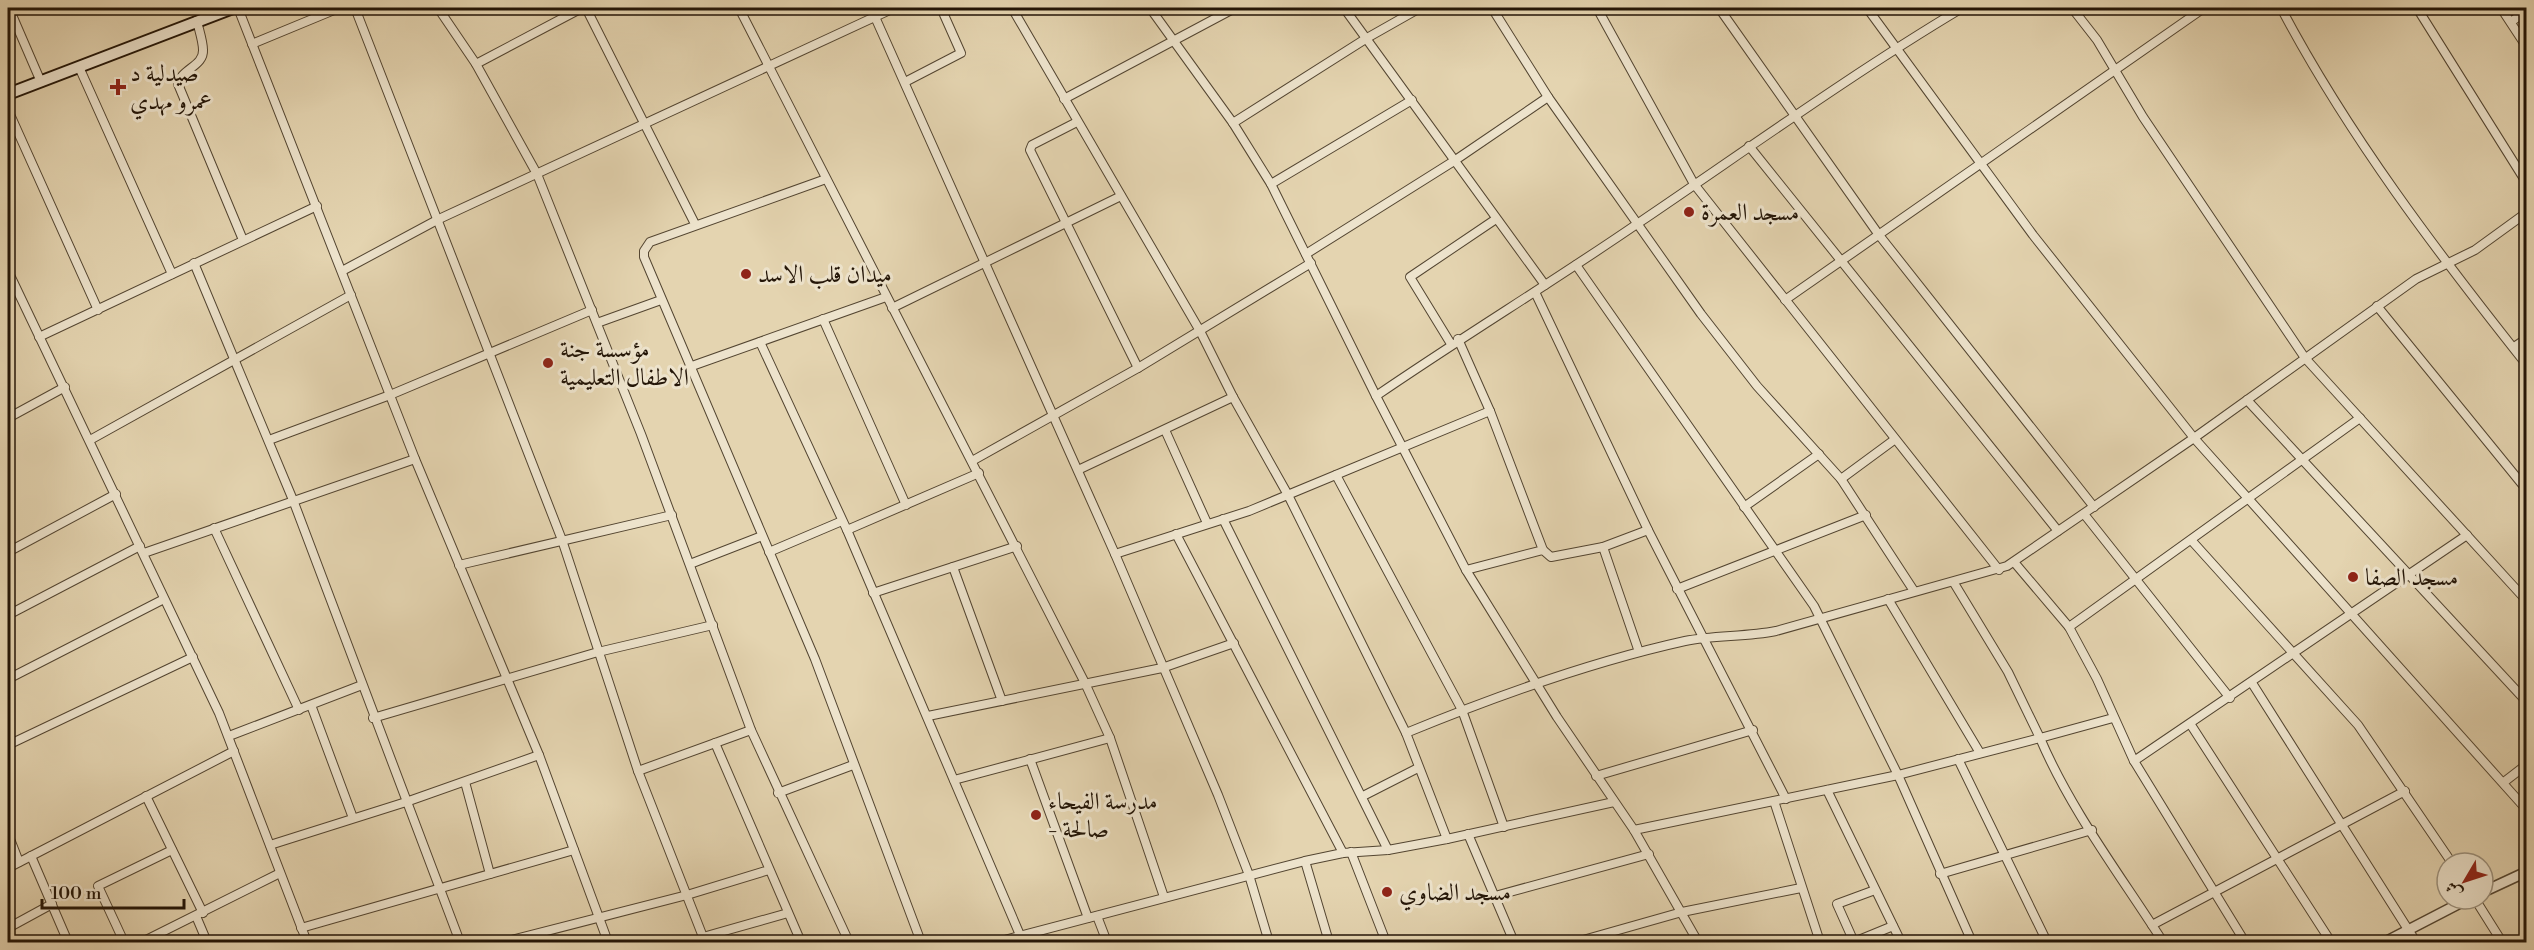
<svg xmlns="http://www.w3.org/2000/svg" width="2534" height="950" viewBox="0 0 2534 950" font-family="'Libre Bodoni',Amiri,serif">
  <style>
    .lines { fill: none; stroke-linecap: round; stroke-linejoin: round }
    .minor-casing { stroke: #534531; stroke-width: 10 }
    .tertiary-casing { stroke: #534531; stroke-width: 12 }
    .secondary-casing { stroke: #231507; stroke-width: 14 }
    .minor { stroke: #ede3cc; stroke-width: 8 }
    .tertiary { stroke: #ede3cc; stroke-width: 9 }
    .secondary { stroke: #ede3cc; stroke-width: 10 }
    .poi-dot { fill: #8f2418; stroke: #ede3cc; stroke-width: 2 }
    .labels { text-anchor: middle; stroke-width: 6; stroke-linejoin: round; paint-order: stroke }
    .poi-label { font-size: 24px; fill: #231507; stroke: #ede3cc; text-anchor: start }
  </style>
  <rect width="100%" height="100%" fill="#e4d4b0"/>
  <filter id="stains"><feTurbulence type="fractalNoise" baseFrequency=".00333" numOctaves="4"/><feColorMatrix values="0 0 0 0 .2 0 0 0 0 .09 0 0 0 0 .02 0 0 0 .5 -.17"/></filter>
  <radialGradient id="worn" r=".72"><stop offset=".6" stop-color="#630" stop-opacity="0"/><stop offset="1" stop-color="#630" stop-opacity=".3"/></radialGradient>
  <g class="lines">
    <g class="minor-casing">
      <g id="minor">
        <path d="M9 8 41 82"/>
        <path d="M238 8 415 459 539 755 608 942"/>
        <path d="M355 8 562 540 638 771 705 942"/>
        <path d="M438 8 476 64 537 174 641 434 751 730 849 942"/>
        <path d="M586 8 695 224"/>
        <path d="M739 8 1085 683 1110 738 1164 897"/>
        <path d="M871 8 1115 554 1218 795 1249 875 1269 942"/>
        <path d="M1012 8 1200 331 1233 397 1288 495 1406 733 1447 839"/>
        <path d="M1150 8 1233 123 1271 184 1376 396 1466 570 1557 717 1634 830 1698 942"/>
        <path d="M1344 8 1545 285"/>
        <path d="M1492 8 1548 97 1701 314 1757 386 1841 479 1914 591"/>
        <path d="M1597 8 1694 184 1999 570"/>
        <path d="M1719 8 1879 235 2094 507"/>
        <path d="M1867 8 2033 235 2194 438 2526 809"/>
        <path d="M2072 8 2097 40 2143 117 2305 358 2526 600"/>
        <path d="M2281 8C2348 135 2437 252 2526 364"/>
        <path d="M2417 8 2526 182"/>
        <path d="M2501 8 2526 46"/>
        <path d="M197 21C199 30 203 41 203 50 204 66 181 69 178 84L243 240"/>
        <path d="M2511 22 2526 11"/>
        <path d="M252 44 339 8"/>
        <path d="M476 64 582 8"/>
        <path d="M79 67 172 274"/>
        <path d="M905 82 961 53 941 8"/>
        <path d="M1064 99 1235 8"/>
        <path d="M8 110 98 310"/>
        <path d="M1077 122 1032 145 1030 150 1138 368"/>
        <path d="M1233 123 1367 38 1420 8"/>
        <path d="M1749 146 2058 531"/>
        <path d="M826 179 650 242 644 251V257L815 659 921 942"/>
        <path d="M1271 184 1412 100"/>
        <path d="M1306 254 1454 161 1548 97"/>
        <path d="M194 263 293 500 460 942"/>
        <path d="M1576 265 1814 606 1898 775 1972 942"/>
        <path d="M8 271 219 713 307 942"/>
        <path d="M342 271 439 219 894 8"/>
        <path d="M1535 292 1648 530 1786 799"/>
        <path d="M1785 300 2204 8"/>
        <path d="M2377 306 2526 489"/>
        <path d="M892 308 1121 196"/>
        <path d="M823 319 906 505"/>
        <path d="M597 323 661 300"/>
        <path d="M39 337 317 206"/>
        <path d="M1458 339 1490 411 1543 550"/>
        <path d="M760 342 847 530 1023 942"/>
        <path d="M1451 344 1410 277 1496 219"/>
        <path d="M2514 347 2526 339"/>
        <path d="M692 366 886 297"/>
        <path d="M1376 396C1462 337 1551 283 1637 224 1745 151 1850 75 1962 8"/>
        <path d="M2247 400 2526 701"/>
        <path d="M8 418 65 387"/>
        <path d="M1165 430 1207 523"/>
        <path d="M90 440 351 295"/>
        <path d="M269 440 390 395 592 310"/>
        <path d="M972 461 1138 368 1311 263"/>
        <path d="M1078 470 1233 397"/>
        <path d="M1336 475 1462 710 1504 827"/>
        <path d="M1841 479 1894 440"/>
        <path d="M1744 507 1819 454"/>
        <path d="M2084 514 2230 698"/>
        <path d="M1223 519 1388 850"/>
        <path d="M214 528 299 710"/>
        <path d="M847 530 979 473"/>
        <path d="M1176 534 1343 853"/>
        <path d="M2192 541 2358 725 2452 863"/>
        <path d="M1603 547 1639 652"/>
        <path d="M8 552 116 494"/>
        <path d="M769 552 842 521"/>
        <path d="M144 553 415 459"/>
        <path d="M1115 554 1249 511 1490 411"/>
        <path d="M2014 562 2069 627 2097 679 2134 761 2245 942"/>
        <path d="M690 564 762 536"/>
        <path d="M459 565 672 515"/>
        <path d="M953 567 1002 701"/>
        <path d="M1466 570 1543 550 1551 557 1603 547 1648 530"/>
        <path d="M1954 583 2008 672 2040 738 2113 718"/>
        <path d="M1677 589 1866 515"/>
        <path d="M873 593 1017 546"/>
        <path d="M1888 599 1980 753"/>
        <path d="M8 615 140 546"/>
        <path d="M2069 627 2360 418"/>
        <path d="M8 679 164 599"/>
        <path d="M2252 683 2416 942"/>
        <path d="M311 705 353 818"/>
        <path d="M928 716 1162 668 1234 643"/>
        <path d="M373 718 598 652 713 625"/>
        <path d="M2191 725 2331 942"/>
        <path d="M1406 733C1496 696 1590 662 1685 641 1715 635 1746 637 1776 631L2007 566 2194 438 2416 279 2475 250 2526 213"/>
        <path d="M229 736 362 685"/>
        <path d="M715 743 801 942"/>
        <path d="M8 745 193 657"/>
        <path d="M1030 759 1088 918"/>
        <path d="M1958 759 2047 942"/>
        <path d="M2134 761 2467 535"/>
        <path d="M638 771 751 730"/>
        <path d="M1596 776 1753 730"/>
        <path d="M954 780 1110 738"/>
        <path d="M465 782 490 874"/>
        <path d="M2504 782 2526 765"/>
        <path d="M1827 790 1901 942"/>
        <path d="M778 793 853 765"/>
        <path d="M146 796 203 913"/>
        <path d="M1363 796 1418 768"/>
        <path d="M1774 801 1820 942"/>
        <path d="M1634 830 1898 775 2040 738C2071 811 2121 876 2163 942"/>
        <path d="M8 834 19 862"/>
        <path d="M1468 834 1514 942"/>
        <path d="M270 845 406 802 539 755"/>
        <path d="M1351 852 1386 942"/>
        <path d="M31 856 68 942"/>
        <path d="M1305 861 1329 942"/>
        <path d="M8 868 234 751"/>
        <path d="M1940 874 2092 830"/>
        <path d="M1495 896 1649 854"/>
        <path d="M2475 899 2502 942"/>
        <path d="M196 916 207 942"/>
        <path d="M1097 916 1107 942"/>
        <path d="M2152 925 2405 791"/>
        <path d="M8 928 52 904"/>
        <path d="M301 928 574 850"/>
        <path d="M703 937 788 913"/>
        <path d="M124 942 98 886 172 850"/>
        <path d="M142 942 280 873"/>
        <path d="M504 942 687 895 769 870"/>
        <path d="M997 942 1305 861 1343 853 1388 850 1447 839 1614 802"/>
        <path d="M1576 942 1682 912 1801 888"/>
        <path d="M1854 942 1837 904 1875 890"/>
        <path d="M1854 942 1893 926"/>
      </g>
    </g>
    <g class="tertiary-casing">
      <g id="tertiary">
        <path d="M2483 892 2526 872"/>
        <path d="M2385 942 2468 899"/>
      </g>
    </g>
    <g class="secondary-casing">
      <path id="secondary" d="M8 94 233 8"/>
    </g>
    <use href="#minor" class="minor"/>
    <use href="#tertiary" class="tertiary"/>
    <use href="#secondary" class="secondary"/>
  </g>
  <g class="poi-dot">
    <path d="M115 78h6v6h6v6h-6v6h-6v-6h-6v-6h6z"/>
    <circle cx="1689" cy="212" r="6"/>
    <circle cx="746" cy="274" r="6"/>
    <circle cx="548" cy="363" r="6"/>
    <circle cx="2353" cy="577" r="6"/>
    <circle cx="1036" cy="815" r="6"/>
    <circle cx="1387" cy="892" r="6"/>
  </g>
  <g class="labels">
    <g class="poi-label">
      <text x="130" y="81">صيدلية د<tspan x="130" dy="28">عمرو مهدي</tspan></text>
      <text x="1701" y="220">مسجد العمرة</text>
      <text x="758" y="282">ميدان قلب الاسد</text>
      <text x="560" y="357">مؤسسة جنة<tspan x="560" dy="28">الاطفال التعليمية</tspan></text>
      <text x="2365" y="585">مسجد الصفا</text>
      <text x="1048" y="809">مدرسة الفيحاء<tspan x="1048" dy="28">- صالحة</tspan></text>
      <text x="1399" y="900">مسجد الضاوي</text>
    </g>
  </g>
  <rect width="2534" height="950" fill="none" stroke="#e4d4b0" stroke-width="30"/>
  <rect x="9" y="9" width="2516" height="932" fill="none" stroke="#231507" stroke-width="3"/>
  <rect x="15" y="15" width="2504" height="920" fill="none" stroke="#231507" stroke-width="1.5"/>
  <g transform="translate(2465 881) rotate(231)"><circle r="28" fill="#ede3cc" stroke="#9c917d" stroke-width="1.5"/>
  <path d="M0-4.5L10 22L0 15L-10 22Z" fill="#8f2418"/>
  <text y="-9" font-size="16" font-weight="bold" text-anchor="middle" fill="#231507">ش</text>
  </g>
  <path d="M42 899v9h142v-9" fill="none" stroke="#231507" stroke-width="3"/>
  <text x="51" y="899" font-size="18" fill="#231507" stroke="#ede3cc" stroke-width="4.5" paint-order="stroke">100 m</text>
  <rect width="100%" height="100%" filter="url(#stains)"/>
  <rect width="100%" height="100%" fill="url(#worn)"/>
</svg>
